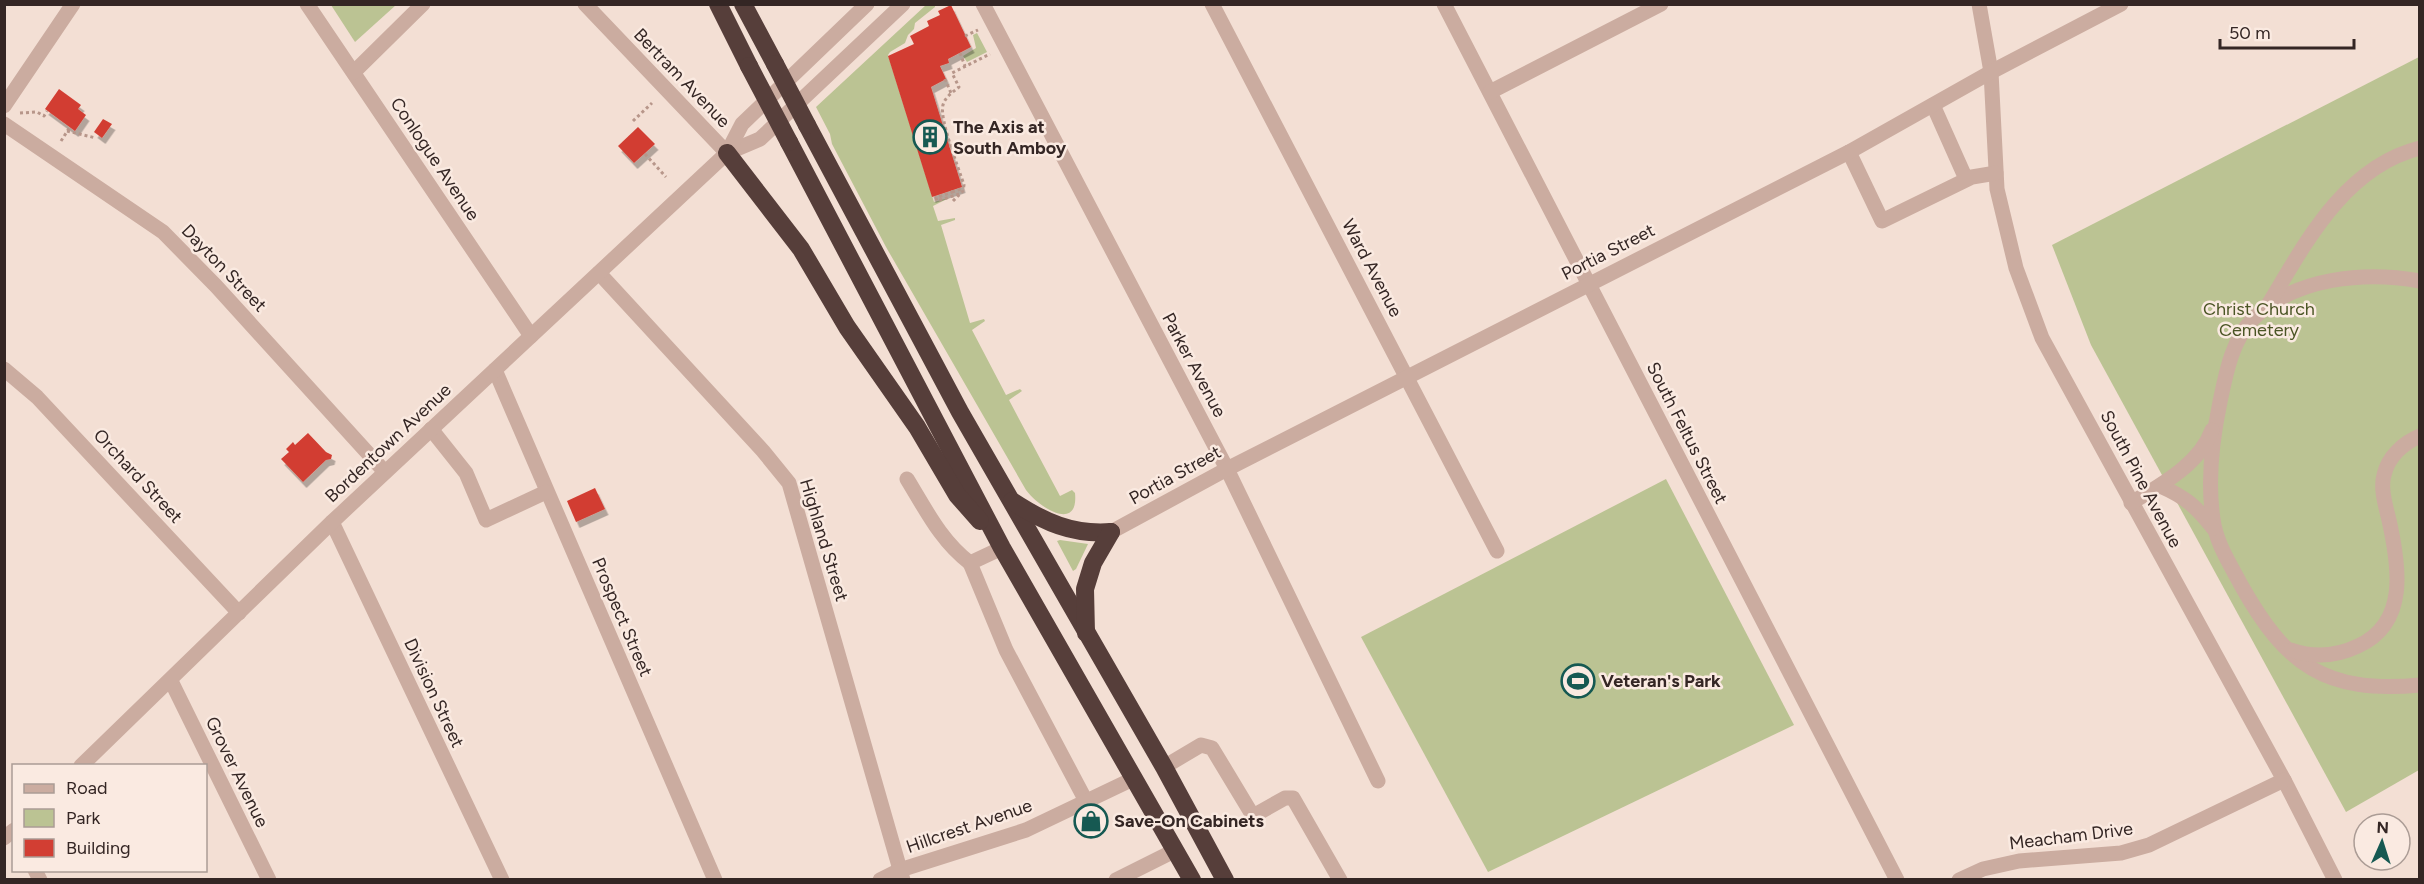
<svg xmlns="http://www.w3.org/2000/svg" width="2424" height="884" viewBox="0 0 2424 884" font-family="Figtree,sans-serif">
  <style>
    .green { fill: #bbc393 }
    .building { fill: #d23e33; filter: url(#shadow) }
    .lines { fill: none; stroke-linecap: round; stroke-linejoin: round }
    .path { stroke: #b7968a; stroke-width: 3; stroke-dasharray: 3 3; stroke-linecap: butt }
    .minor { stroke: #cbaca0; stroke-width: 15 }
    .highway { stroke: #563e3a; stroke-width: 18 }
    .highway-bridge { stroke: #563e3a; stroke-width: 18 }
    .labels { text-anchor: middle; stroke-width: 5; stroke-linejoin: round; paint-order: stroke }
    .street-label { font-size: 18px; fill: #342624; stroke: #faeae1 }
    .poi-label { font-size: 18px; font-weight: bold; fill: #342624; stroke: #faeae1; text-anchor: start }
    .park-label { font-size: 18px; fill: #4b5525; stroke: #faeae1 }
  </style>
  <defs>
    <filter id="shadow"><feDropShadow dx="3.5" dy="6" stdDeviation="0" flood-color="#0004"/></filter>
  </defs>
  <rect width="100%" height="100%" fill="#f3dfd4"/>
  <g class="green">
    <path d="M331 5H396L355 42Z"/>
    <path d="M926 5H935V7L915 23 914 29 908 35 905 43 890 52 888 55 934 202 949 198 933 206 938 221 955 218V220L941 225 970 323 984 319 985 321 972 330 1006 395 1020 389 1022 391 1009 400 1060 496 1072 490 1075 493C1079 533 1038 507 1026 490L886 247 832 144 830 134 816 107Z"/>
    <path d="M977 33 987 52 967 62 963 56 976 48 973 35Z"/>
    <path d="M2419 57V770L2346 812 2091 345 2052 245Z"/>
    <path d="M1666 479 1794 725 1488 872 1361 637Z"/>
    <path d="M1060 540 1088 544 1076 569 1073 571 1057 541Z"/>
  </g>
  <g class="building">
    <path d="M951 5 971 47 948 59 949 63 940 66 946 79 931 87 962 187 932 197 888 56 914 44 910 36 929 26 927 21 940 15 938 11Z"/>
    <path d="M59 89 81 105 78 109 86 115 75 131 45 109Z"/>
    <path d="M103 119 112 124 102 138 94 132Z"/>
    <path d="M638 127 655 144 634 163 618 146Z"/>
    <path d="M308 433 326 452 332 455 331 459 326 460 303 482 281 459 289 452 286 449 293 442 295 445Z"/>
    <path d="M595 488 605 509 576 522 567 501Z"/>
  </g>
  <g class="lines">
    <g class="path">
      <path d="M965 36 978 30"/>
      <path d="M960 53 965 66"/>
      <path d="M945 79 951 93"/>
      <path d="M20 113 37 112 44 116 47 111"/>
      <path d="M633 121 652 103"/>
      <path d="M67 131 96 138"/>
      <path d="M61 141 70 127"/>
      <path d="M645 154 666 177"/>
      <path d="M951 191 952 192 936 198 937 201 959 194"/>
      <path d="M952 192 964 188"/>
      <path d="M953 201 963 191 964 185C959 169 939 119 943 105 945 97 953 92 959 87L952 73 990 54"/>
    </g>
    <g class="minor">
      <path d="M307 4 531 336"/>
      <path d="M585 4 727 153"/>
      <path d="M983 4 1227 469 1378 781"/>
      <path d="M1212 4 1497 551"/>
      <path d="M1444 4 1897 880"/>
      <path d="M1979 4 1991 72 1997 189 2016 268 2042 338 2284 780 2335 880"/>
      <path d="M354 72 423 4"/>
      <path d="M1490 92 1661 4"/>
      <path d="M1933 105 1966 179"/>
      <path d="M4 106 73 4"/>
      <path d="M4 124 163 232 216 286 385 472"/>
      <path d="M1849 152 1882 221 1972 177 1996 173"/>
      <path d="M727 153 760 139 903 4"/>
      <path d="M599 273 763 451 789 483 903 880"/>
      <path d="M2420 281C2365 271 2295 277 2253 319 2232 340 2226 373 2220 402 2212 440 2207 479 2213 519 2216 543 2230 564 2241 585 2286 665 2325 694 2420 685"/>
      <path d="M2268 305C2305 244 2344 167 2420 148"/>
      <path d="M4 369 37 397 239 613"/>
      <path d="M495 370 715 880"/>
      <path d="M431 429 466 473 486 520 546 492"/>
      <path d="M907 479C926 510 941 541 970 563"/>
      <path d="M2160 486C2185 497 2196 506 2213 528"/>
      <path d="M2131 503C2161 485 2200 464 2212 430"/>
      <path d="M332 522 502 880"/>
      <path d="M1111 532 1227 469 1849 152 1991 72 2121 4"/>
      <path d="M1002 548 970 563 1006 650 1086 801"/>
      <path d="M2291 650C2314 658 2335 657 2358 646 2409 623 2399 565 2389 520 2386 507 2380 489 2384 475 2388 457 2403 443 2420 436"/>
      <path d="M171 681 269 880"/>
      <path d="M81 766 332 522 727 153 742 124 867 4"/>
      <path d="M1164 767 1201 745 1212 748 1253 816 1285 798H1293L1340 880"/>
      <path d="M4 838 14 830"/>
      <path d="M35 870 40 880"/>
      <path d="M880 880 900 870 1026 830 1135 778"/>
      <path d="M1116 880 1176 850"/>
      <path d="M1959 880 1983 869 2019 861 2121 853 2149 845 2284 780"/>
    </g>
    <g class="highway">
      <path d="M718 4 749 66"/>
      <path d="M743 4 775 64"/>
      <path d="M807 125 960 412 1164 767 1225 880"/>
      <path d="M789 142 1002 548 1192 880"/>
      <path d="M727 153 801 249 847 327 917 427 957 495 980 521"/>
      <path d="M1012 501C1044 522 1072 535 1111 532"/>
      <path d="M1086 633 1085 589 1093 563 1111 532"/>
    </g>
    <g class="highway-bridge">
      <path d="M775 64 807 125"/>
      <path d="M749 66 789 142"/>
    </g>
  </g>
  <defs>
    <g id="building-ring" transform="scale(1.725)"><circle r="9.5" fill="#faeae1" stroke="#165952" stroke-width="1.5"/><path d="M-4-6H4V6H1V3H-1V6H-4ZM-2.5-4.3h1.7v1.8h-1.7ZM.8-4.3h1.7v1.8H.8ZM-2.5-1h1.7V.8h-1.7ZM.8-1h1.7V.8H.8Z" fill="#165952"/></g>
    <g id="stadium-ring" transform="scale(1.725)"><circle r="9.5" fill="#faeae1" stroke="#165952" stroke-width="1.5"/><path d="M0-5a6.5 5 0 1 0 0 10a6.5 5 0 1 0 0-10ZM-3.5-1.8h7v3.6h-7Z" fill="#165952"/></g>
    <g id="shop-ring" transform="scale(1.725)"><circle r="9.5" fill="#faeae1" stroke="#165952" stroke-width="1.5"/><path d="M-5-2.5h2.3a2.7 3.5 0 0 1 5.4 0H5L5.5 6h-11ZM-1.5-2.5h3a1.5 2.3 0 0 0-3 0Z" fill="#165952"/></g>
  </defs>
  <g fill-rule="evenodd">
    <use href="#building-ring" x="930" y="137"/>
    <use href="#stadium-ring" x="1578" y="681"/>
    <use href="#shop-ring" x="1091" y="821"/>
  </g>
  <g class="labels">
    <g class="street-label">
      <text transform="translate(682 78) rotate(46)" y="6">Bertram Avenue</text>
      <text transform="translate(435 159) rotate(56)" y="6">Conlogue Avenue</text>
      <text transform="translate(1608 252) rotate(-27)" y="6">Portia Street</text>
      <text transform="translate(224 268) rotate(46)" y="6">Dayton Street</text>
      <text transform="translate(1372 268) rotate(62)" y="6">Ward Avenue</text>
      <text transform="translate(1194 365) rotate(62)" y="6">Parker Avenue</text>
      <text transform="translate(1687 433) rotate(63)" y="6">South Feltus Street</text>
      <text transform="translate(388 443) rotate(-43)" y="6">Bordentown Avenue</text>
      <text transform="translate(1175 475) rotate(-29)" y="6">Portia Street</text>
      <text transform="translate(138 476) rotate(47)" y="6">Orchard Street</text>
      <text transform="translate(2141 479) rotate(62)" y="6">South Pine Avenue</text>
      <text transform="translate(824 540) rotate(73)" y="6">Highland Street</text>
      <text transform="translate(622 617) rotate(67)" y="6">Prospect Street</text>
      <text transform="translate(434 693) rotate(65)" y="6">Division Street</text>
      <text transform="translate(237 772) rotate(64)" y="6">Grover Avenue</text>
      <text transform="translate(969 826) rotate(-19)" y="6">Hillcrest Avenue</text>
      <text transform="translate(2071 836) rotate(-7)" y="6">Meacham Drive</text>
    </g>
    <g class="poi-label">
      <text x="953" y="133">The Axis at<tspan x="953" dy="21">South Amboy</tspan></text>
      <text x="1601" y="687">Veteran's Park</text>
      <text x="1114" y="827">Save-On Cabinets</text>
    </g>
    <g class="park-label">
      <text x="2259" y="315">Christ Church<tspan x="2259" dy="21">Cemetery</tspan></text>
    </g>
  </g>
  <rect width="2424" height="884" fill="none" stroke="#342624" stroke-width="12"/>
  <rect x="12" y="764" width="195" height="108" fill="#faeae1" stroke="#ab9c95" stroke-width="1.5"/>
  <rect x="24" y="784" width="30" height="9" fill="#cbaca0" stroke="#ab9c95" stroke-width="1.5"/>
  <text x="66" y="794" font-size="18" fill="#342624">Road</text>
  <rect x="24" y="809" width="30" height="18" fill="#bbc393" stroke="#ab9c95" stroke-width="1.5"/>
  <text x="66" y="824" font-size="18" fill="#342624">Park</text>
  <rect x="24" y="839" width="30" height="18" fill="#d23e33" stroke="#ab9c95" stroke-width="1.5"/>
  <text x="66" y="854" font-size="18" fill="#342624">Building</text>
  <g transform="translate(2382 842) rotate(3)"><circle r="28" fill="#faeae1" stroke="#ab9c95" stroke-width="1.5"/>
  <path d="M0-4.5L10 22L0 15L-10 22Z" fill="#165952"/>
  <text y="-9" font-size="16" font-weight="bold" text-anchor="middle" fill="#342624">N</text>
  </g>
  <path d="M2220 39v9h134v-9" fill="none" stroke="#342624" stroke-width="3"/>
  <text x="2229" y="39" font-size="18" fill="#342624" stroke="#faeae1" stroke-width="4.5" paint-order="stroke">50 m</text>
</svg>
